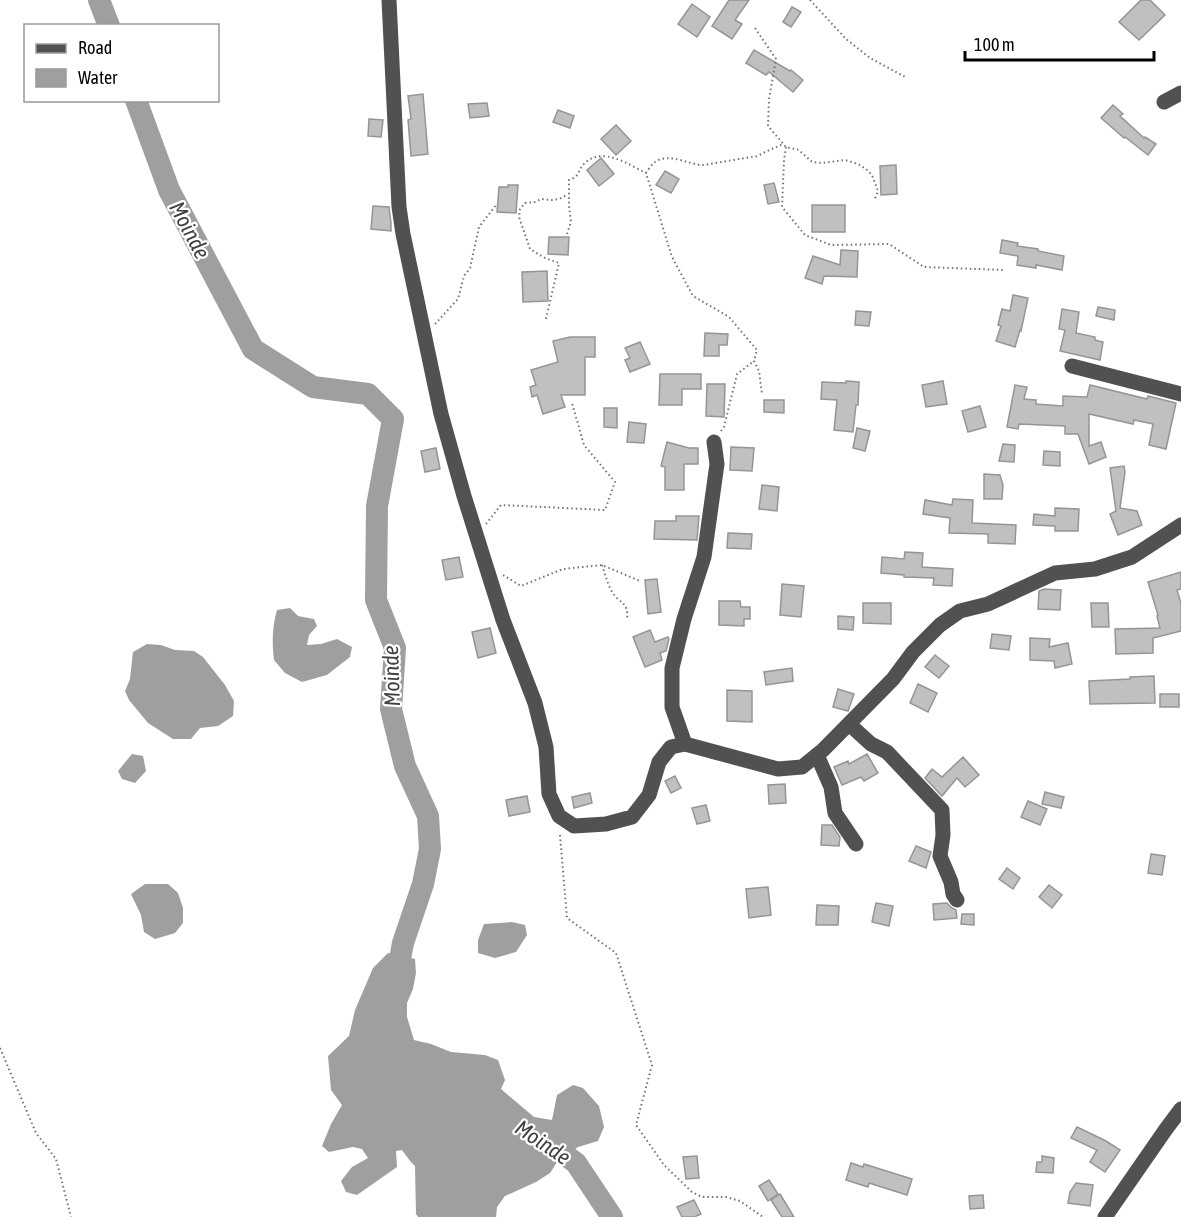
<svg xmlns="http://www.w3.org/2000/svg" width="1181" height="1217" viewBox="0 0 1181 1217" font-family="'Asap Condensed',sans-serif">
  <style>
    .water { fill: #9f9f9f }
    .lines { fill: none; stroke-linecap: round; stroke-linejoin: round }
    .river { stroke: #9f9f9f; stroke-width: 22 }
    .building { fill: #c0c0c0; stroke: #959595; stroke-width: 1.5 }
    .path { stroke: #737373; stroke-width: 2; stroke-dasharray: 1.5 3; stroke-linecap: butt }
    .minor { stroke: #515151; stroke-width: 15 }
    .labels { text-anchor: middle; stroke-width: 4.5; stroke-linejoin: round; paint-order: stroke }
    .water-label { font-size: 22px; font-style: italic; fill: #404040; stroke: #fff }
  </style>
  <rect width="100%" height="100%" fill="#fff"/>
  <g class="water">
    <path d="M290 608 298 616 314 619 317 626 309 635 307 645 321 644 337 639 352 647 350 657 327 675 302 682 285 673 274 660C272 642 272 628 277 610Z"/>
    <path d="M147 644 161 645 175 650 194 651 203 657 225 685 234 701 233 716 218 726 200 728 191 739H173L148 723 129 700 125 691 130 679 133 652Z"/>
    <path d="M132 754 143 756 146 771 135 783 122 779 118 771Z"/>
    <path d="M145 884H168L178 893 183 908V923L175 933 155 939 144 932 141 915 131 894Z"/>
    <path d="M512 922 525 925 527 935 516 952 495 958 478 953V940L484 924Z"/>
    <path d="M388 953 415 959 416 973 413 989 407 1003V1017L414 1040 431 1044 451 1052 485 1055 498 1060 505 1080 501 1089 534 1117 552 1120 557 1095 573 1085 583 1088 599 1106 604 1127 598 1141 578 1147 557 1162 550 1173 536 1182 505 1196 497 1207 496 1217H418L416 1214 415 1166 410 1161 402 1150 396 1151 397 1167 357 1195 346 1192 341 1181 352 1167 368 1158 362 1149 353 1147 329 1152 322 1146 331 1124 342 1105 331 1090 328 1056 349 1036 355 1010 373 968Z"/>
  </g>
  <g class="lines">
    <g class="river">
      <path d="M99 0 109 26"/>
      <path d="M136 100 169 190 253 349 313 387 368 394 393 419 377 506 376 600 395 648 391 709 405 766 428 816 430 849 423 884 403 943 395 986"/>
      <path d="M542 1138 576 1163 612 1217"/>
    </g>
  </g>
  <g class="building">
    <path d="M729 0H749L735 20 742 24 732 39 712 26Z"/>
    <path d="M1141 0H1150L1165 15 1139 40 1119 22Z"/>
    <path d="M692 4 710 17 697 37 678 24Z"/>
    <path d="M792 7 801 12 791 27 783 22Z"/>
    <path d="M754 50 790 71 791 70 803 80 793 92 769 72 766 75 746 63Z"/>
    <path d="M423 94 428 154 411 156 408 120 411 119 408 96Z"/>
    <path d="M487 103 489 116 470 118 468 104Z"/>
    <path d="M1113 105 1123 114 1120 116 1144 138 1145 137 1156 144 1148 155 1125 137 1124 138 1101 118Z"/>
    <path d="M558 110 574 116 570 128 553 122Z"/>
    <path d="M369 119 383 120 381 137 368 136Z"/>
    <path d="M616 125 631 141 616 155 601 139Z"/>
    <path d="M601 158 614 174 599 186 587 170Z"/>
    <path d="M896 165 897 194 881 195 880 166Z"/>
    <path d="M665 171 679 179 671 193 656 185Z"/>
    <path d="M774 183 779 202 768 204 764 185Z"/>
    <path d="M508 185H518L516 213 497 212 499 187H508Z"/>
    <rect x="812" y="205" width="33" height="27"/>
    <path d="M373 206 389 207 391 223V231L371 229Z"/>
    <path d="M549 237H569L568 255 548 254Z"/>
    <path d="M1002 240 1018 243 1017 246 1038 249V251L1064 256 1062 270 1036 265V268L1017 265 1018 256 1000 253Z"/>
    <path d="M841 250 858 251 857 277 824 276 822 284 805 278 813 256 840 265Z"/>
    <path d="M547 271 548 301 523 302 522 272Z"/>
    <path d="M1013 295 1028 298 1021 331 1020 330 1015 347 996 341 1001 326 998 325 1002 309 1010 311Z"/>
    <path d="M1098 307 1115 310 1114 320 1096 316Z"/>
    <path d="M1062 309 1079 312 1076 333 1095 337V340L1103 342 1100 360 1060 351 1065 330 1059 329Z"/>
    <path d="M856 311 871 312 869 326 855 325Z"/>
    <path d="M705 333 728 334 727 345H719V356H704Z"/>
    <path d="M570 337H595V357H585V395H561L565 407 543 414 537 395 532 397 530 387 536 385 531 370 558 362 553 341Z"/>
    <path d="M640 342 650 364 630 372 625 360 630 358 625 348Z"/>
    <path d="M660 374H701V389H682V405H659Z"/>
    <path d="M846 381 859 382 858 405H856L853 432 834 430 837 400 821 399 822 382 846 383Z"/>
    <path d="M943 381 947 404 926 407 922 385Z"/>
    <path d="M707 384H725L724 417 706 416Z"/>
    <path d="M1015 385 1027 387 1024 399 1036 400V404L1063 406V396L1087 397 1090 385 1147 399 1148 396 1176 403 1166 449 1149 445 1153 424 1134 420 1133 424 1089 414V446L1101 442 1106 457 1089 464 1078 434H1065V426L1019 424 1018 429 1007 427Z"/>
    <path d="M764 400H784V413L764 412Z"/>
    <path d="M980 406 986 427 968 432 962 411Z"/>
    <path d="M604 408H617V428L604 427Z"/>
    <path d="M629 422 646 424 644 443 627 442Z"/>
    <path d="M857 428 870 431 865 451 853 448Z"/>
    <path d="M667 442 689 448H698V464H684V490H665V467L661 466Z"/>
    <path d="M1003 444 1015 445 1014 462 999 461Z"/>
    <path d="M731 447 754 448 752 471 730 470Z"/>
    <path d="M436 448 440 469 425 472 421 451Z"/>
    <path d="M1044 451 1060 452V466L1043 465Z"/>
    <path d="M1124 466 1125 472 1120 508 1137 511 1142 525 1118 535 1110 514 1116 511 1110 468Z"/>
    <path d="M984 474 1000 475 1003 485 1002 499H984Z"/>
    <path d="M762 485 779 487 777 511 759 509Z"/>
    <path d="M953 499 973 500 972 523 1016 525 1015 544 988 543V534L949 533 950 518 923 514 925 500 952 505Z"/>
    <path d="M1055 508 1079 509 1078 531H1055V526L1033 525 1034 514 1055 516Z"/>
    <path d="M676 516H699L697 540 654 539 655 521H676Z"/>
    <path d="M728 533 752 534 751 549 727 548Z"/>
    <path d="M905 552 923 553 922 567 953 569 952 586 933 585 934 578 904 577V575L881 573 882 557 904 559Z"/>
    <path d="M459 557 463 577 446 580 442 560Z"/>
    <path d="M1181 572V589L1177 590 1181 603V631L1153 638V653L1116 654 1115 629 1160 628 1157 616 1158 615 1148 582Z"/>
    <path d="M657 579 661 612 648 614 645 580Z"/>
    <path d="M782 584 804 586 801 617 780 615Z"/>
    <path d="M1044 589 1061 590 1060 610 1038 609 1039 591Z"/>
    <path d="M719 601H740L741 607H750V619H744V626L719 625Z"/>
    <path d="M863 603H891V624L863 623Z"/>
    <path d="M1091 603H1108L1109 627H1092Z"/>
    <path d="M838 616 854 617 853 630 838 629Z"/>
    <path d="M490 628 496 653 478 658 472 632Z"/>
    <path d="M650 630 655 642 668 637 669 639 666 651 660 653 662 660 645 667 633 637Z"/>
    <path d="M992 634 1011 636 1009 650 990 648Z"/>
    <path d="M1030 638 1050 639 1049 647 1068 643 1072 664 1055 668 1054 661 1030 660Z"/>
    <path d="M935 655 949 666 939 678 925 667Z"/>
    <path d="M792 668 793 681 766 685 764 672Z"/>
    <path d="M1154 676 1155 703 1090 704 1089 681 1130 679V677Z"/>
    <path d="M918 684 937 693 928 712 910 703Z"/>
    <path d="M838 689 854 694 848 711 833 707Z"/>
    <path d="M727 690 752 691V722L727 721Z"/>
    <rect x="1160" y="694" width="19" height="13"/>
    <path d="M867 754 878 773 864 781 861 777 842 785 834 767 848 761 849 764Z"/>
    <path d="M963 757 979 775 965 787 957 778 942 796 925 778 932 769 942 777Z"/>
    <path d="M675 776 681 788 671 793 665 781Z"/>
    <path d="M785 784 786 803 769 804 768 785Z"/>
    <path d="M1045 792 1064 797 1061 808 1042 804Z"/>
    <path d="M590 793 592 803 574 808 572 797Z"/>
    <path d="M527 796 530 812 509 816 506 800Z"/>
    <path d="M1028 801 1047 809 1040 825 1021 817Z"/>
    <path d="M706 805 710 821 697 824 692 808Z"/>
    <path d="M822 825H832L840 837 839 846 821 845Z"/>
    <path d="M916 846 931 852 926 868 909 861Z"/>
    <path d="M1151 854 1165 856 1162 875 1148 873Z"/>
    <path d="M1007 868 1020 878 1013 889 999 879Z"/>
    <path d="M1049 885 1062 895 1052 908 1039 897Z"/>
    <path d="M768 887 771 915 749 918 746 889Z"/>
    <path d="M876 903 893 906 889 926 872 922Z"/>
    <path d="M947 903 952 908 956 910 957 918 934 920 933 904Z"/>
    <path d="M817 905 839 906 838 925H816Z"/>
    <path d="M962 914H974V925L961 924Z"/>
    <path d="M1077 1127 1106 1141 1120 1150 1105 1172 1090 1162 1097 1150 1071 1138Z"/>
    <path d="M697 1156 699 1178 686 1179 683 1157Z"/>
    <path d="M1042 1156 1054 1158 1053 1173 1036 1172 1037 1162H1042Z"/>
    <path d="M851 1163 863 1167 864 1164 912 1179 907 1195 869 1183 868 1187 846 1180Z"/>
    <path d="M769 1180 778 1194 768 1201 759 1186Z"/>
    <path d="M1076 1183 1093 1185 1090 1206 1068 1203 1070 1192Z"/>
    <path d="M780 1194 794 1217H782L771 1200Z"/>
    <path d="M983 1195 984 1208 970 1209 969 1196Z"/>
    <path d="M694 1200 701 1214 694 1217H682L677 1207Z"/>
  </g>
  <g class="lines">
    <g class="path">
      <path d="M810 0 846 39 870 58 907 78"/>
      <path d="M755 28 776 59 769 99 768 126 786 147 799 150 812 162 822 163 845 160 858 164 866 169 872 175 878 191 874 201"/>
      <path d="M786 147 784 160 782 207 805 235 831 245 889 244 924 267 1004 270"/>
      <path d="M646 173C648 170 652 164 655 162 669 152 689 165 703 165L758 156 763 153 783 144"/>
      <path d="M567 234 571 222 569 206V180C581 176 577 170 585 163 603 146 629 165 646 173L672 257 693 296 729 317 757 350 754 361 759 371 762 394"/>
      <path d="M546 319 559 263 545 258 530 249 519 217 520 209 525 203 535 202 541 199 552 200 559 199 567 195"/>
      <path d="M435 324 458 299 464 276 470 268 479 227 496 205"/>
      <path d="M721 431 724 427 737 374 754 361"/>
      <path d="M486 524 501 505 605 510 615 482 584 445 572 403"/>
      <path d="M602 565C605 574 607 582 611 590 619 605 629 600 627 620"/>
      <path d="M503 575 521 586 563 569 602 565 640 581"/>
      <path d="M560 835 567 918 616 953 652 1065 636 1125 664 1165 692 1192 702 1197H726L740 1201 763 1217"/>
      <path d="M0 1048 36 1133 56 1159 71 1217"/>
    </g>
    <g class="minor">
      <path d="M389 0 399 207 403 234 441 414 464 496 503 620 535 703 546 747 549 794 559 816 574 826 606 824 632 817 649 795 659 762 671 747 685 744 778 769 802 767 823 750 893 679 913 652 940 625 960 611 988 604 1055 573 1095 569 1132 557 1181 525"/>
      <path d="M1164 102 1181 93"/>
      <path d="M1072 366 1181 394"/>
      <path d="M849 724 871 744 887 752 942 810 943 835 940 856 951 882 953 894 957 900"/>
      <path d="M685 744 672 707V668L684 619 704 557 717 464 714 442"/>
      <path d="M817 755 831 787 835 813 856 844"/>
      <path d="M1105 1217 1166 1129 1181 1109"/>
    </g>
  </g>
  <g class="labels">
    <g class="water-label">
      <text transform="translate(190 230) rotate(62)" y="8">Moinde</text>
      <text transform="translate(391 676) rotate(-92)" y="8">Moinde</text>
      <text transform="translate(543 1142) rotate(34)" y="8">Moinde</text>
    </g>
  </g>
  <rect x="24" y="24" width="195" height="78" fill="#ffffff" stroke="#999999" stroke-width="1.5"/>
  <rect x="36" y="44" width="30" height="9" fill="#515151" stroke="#999999" stroke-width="1.5"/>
  <text x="78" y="54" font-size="18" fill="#000000">Road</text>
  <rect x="36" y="69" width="30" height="18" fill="#9f9f9f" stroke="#999999" stroke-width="1.5"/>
  <text x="78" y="84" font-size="18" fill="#000000">Water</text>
  <path d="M965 51v9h189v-9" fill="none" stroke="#000000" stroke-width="3"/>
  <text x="974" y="51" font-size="18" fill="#000000" stroke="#ffffff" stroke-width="4.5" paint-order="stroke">100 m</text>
</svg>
